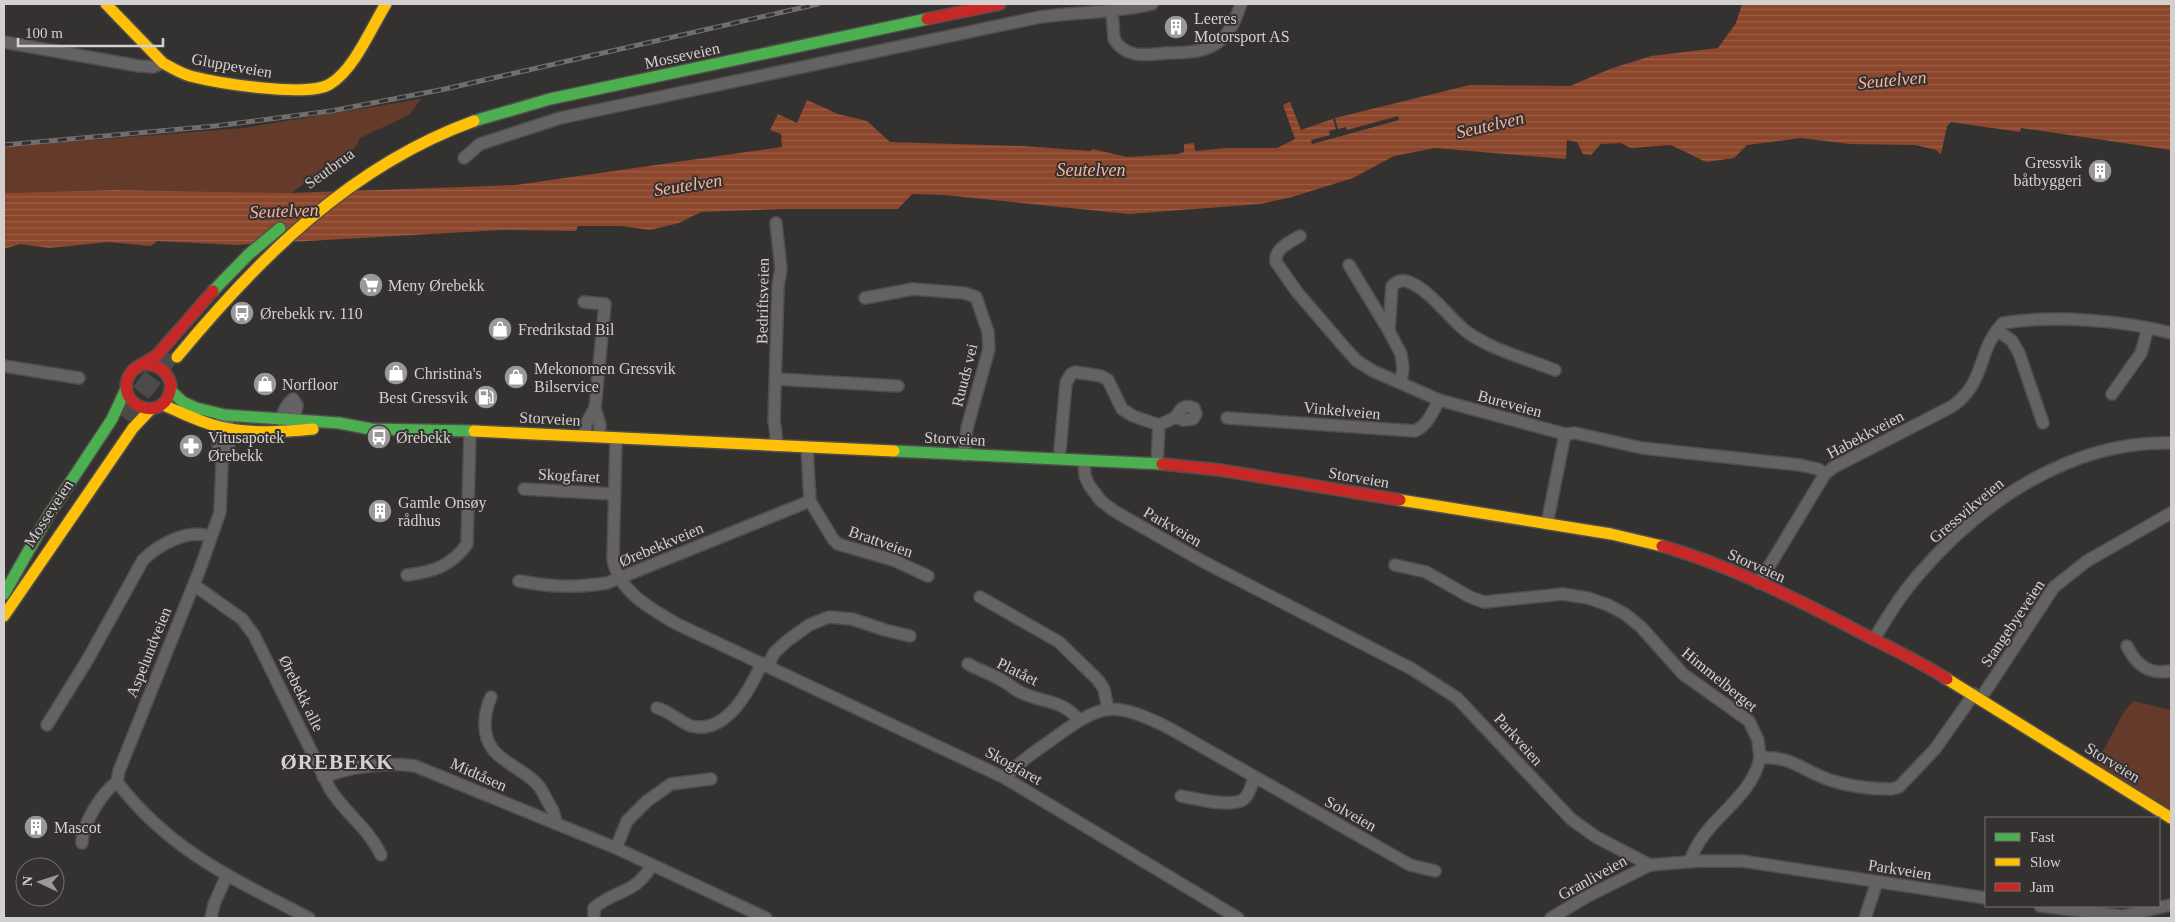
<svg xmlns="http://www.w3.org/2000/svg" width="2175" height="922" viewBox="0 0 2175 922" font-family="'Times New Roman',serif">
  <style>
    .green { fill: #643a2a }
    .water { fill: url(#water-rules) }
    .pier { fill: #343231 }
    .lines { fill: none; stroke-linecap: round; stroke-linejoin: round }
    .highway-tunnel { stroke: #4c4a49; stroke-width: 20; stroke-dasharray: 20 10; stroke-linecap: butt }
    .street-casing { stroke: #504e4d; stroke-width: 14 }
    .fast-casing { stroke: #504e4d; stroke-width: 14 }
    .slow-casing { stroke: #504e4d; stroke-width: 14 }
    .jam-casing { stroke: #504e4d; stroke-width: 14 }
    .street { stroke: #646262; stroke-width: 11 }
    .fast { stroke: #4caf50; stroke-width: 11 }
    .slow { stroke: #ffc107; stroke-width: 11 }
    .jam { stroke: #c62828; stroke-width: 11 }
    .rail-casing { stroke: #706f6f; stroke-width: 5 }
    .rail { stroke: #353130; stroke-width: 3; stroke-dasharray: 9; stroke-linecap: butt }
    .labels { text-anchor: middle; stroke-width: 4; stroke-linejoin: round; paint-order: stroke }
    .poi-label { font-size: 16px; fill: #d3d0cf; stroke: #353130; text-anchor: start }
    .street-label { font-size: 16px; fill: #d3d0cf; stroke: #353130 }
    .water-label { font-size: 18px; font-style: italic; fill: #f7b49b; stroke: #353130 }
    .district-label { font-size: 21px; font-weight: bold; letter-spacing: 1px; fill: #d3d0cf; stroke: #353130 }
  </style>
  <defs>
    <pattern id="water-rules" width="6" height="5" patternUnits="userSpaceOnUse" patternTransform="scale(1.25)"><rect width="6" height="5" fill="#8c462b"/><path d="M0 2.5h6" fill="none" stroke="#9b6049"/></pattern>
  </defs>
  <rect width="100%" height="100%" fill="#343231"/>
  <g class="green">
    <path d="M421 99 409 115 360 138 355 148 291 193 114 190 4 193V147L244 128Z"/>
    <path d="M2133 701 2171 710V811L2096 764 2124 712Z"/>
  </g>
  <path class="water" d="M1742 4H2171V150L2021 128 2020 132 1951 122 1947 126 1941 154 1936 150 1915 145 1850 144 1801 138 1747 145 1734 158 1706 162 1671 145 1630 148 1621 143 1601 144 1591 155 1583 154 1577 142 1567 140 1566 159 1435 148 1394 156 1353 178 1292 197 1260 204 1129 214 944 195 912 194 898 209H785L701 212 679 223 650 230 621 226H578L576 231 501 230 236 245 157 241 151 246 109 242 49 248 20 244 4 249V193L114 190 291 193 516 185 782 147 781 134 770 130 778 114 797 123 807 100 838 114 867 121 890 142 1022 146 1091 151 1092 149 1127 157 1178 154 1184 152V144L1194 143 1195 151 1228 148H1277L1295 139 1283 105 1290 102 1301 130 1335 118 1470 85 1570 86 1610 69 1651 56 1718 48 1736 23Z"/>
  <path class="pier" d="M1398 116 1399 120 1312 144 1311 140 1330 135 1329 131 1336 129 1333 119 1335 118 1338 129 1346 127 1347 130Z"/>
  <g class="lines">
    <path class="highway-tunnel" d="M123 417 170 354"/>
    <g class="street-casing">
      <g id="street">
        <path d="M1112 11 1114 39C1126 59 1146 55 1165 53 1184 52 1200 54 1217 43 1230 34 1236 18 1241 4"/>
        <path d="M4 42 139 66 153 67 163 63"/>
        <path d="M464 158 480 144 560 118 1040 17C1078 12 1116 13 1152 4"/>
        <path d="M1300 236C1290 242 1274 249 1276 262L1297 292 1345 348 1357 361 1373 371 1439 400 1565 434 1575 433 1642 448 1800 465 1818 469 1825 474"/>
        <path d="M1349 265 1389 331"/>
        <path d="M865 298 913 289 964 293 976 297 988 332 989 349 967 428 964 455"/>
        <path d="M584 302 605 304 595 408 600 425 599 437"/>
        <path d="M1997 330 2012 341 2019 353 2043 423"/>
        <path d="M4 366 79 378"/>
        <path d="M776 379 898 386"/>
        <path d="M1401 382 1403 368 1401 354 1389 331 1392 286C1397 281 1402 279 1409 282 1430 290 1449 318 1467 332 1492 350 1527 359 1555 370"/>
        <path d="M2112 394 2141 353 2148 328"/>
        <path d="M1227 418 1415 431C1428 425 1432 413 1439 400"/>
        <path d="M283 424C280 415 286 405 293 399L297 405 293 425"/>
        <path d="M585 436 586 424 595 408"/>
        <path d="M616 438 613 560C620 593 650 608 677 624L1005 778 1238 918"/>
        <path d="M776 446V433L774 421 778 286 781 269 776 223"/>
        <path d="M807 447 810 501 833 539 838 544 893 560 928 576"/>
        <path d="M1060 450 1066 383 1071 374 1075 372 1101 376 1108 380 1122 409 1133 416 1159 425"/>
        <path d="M1084 461 1085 476 1089 485 1101 501 1114 511 1202 561 1412 669 1457 698 1571 819 1596 837 1650 865 1699 861H1742L1986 898"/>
        <path d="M222 463C228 450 233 437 228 423"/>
        <path d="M1157 463 1159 425 1176 417 1183 420 1193 419 1196 414 1194 408C1184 404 1180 409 1176 417"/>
        <path d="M524 489 614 494"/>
        <path d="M1547 524 1565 434"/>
        <path d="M1395 565 1426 572 1470 597 1484 602 1563 594 1588 598 1608 605 1625 614 1641 627 1683 674 1749 721 1758 740 1760 758"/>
        <path d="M407 575C432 572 452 566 467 544L470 431"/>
        <path d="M519 581C553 587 573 588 607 583L810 501"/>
        <path d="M1759 583 1825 474 1834 467 1951 407C1987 383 1976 351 2003 323 2053 315 2122 320 2171 333"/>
        <path d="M194 585 242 619 254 635 330 789C345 813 369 829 381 855"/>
        <path d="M980 597 1059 642 1098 680 1104 689 1108 709"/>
        <path d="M1874 639C1888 616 1902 593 1920 573 1982 501 2073 440 2171 443"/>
        <path d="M2127 646C2136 665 2149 675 2171 671"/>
        <path d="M968 664C979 670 992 674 1003 681 1009 684 1014 689 1020 692 1042 703 1062 699 1079 720"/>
        <path d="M768 666 774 653 787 641 809 625 829 617 852 619 885 630 910 636"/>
        <path d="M1985 692 2054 587 2087 561 2171 513"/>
        <path d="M491 697C487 706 485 713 485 723 484 758 514 762 535 782 541 787 544 795 548 802 552 809 556 815 555 823"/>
        <path d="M657 708C670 711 679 722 691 726 727 735 750 689 762 663"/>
        <path d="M47 725 88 659 143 560C159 544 189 528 211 537"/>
        <path d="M323 777C354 766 383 762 415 766L616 848 766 918"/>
        <path d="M1005 778C1018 763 1034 752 1050 741 1101 704 1110 699 1169 728L1410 865 1435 871"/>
        <path d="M117 782C171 852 234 879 309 918"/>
        <path d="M1181 796C1196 799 1232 808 1244 799 1250 794 1252 784 1254 777"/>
        <path d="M82 843C82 825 102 792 117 782L119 771 200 569 220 512 222 464 218 444V426L222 420"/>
        <path d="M616 848 627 821 647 801 671 784 711 779"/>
        <path d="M1690 862C1702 820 1751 801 1760 758 1790 755 1803 771 1830 780 1848 786 1872 789 1891 789L1899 787 1935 749 1974 694"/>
        <path d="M2040 906 2122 916 2171 905"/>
        <path d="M211 918 214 904 227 875"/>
        <path d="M594 918V908C615 889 634 896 652 865"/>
        <path d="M1551 918 1588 896 1650 865"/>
        <path d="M1865 918 1877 882"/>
      </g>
    </g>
    <g class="fast-casing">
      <g id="fast">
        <path d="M474 121 550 99 927 19"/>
        <path d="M213 291 249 254 280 228"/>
        <path d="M171 391 183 402 196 408 225 415 339 423 371 429 474 431"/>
        <path d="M894 451 1162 464"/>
        <path d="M4 594 50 513 112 419 126 389"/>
      </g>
    </g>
    <g class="slow-casing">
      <g id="slow">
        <path d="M106 4 163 63C172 68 180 73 190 76 217 83 308 98 330 84 354 70 371 28 386 4"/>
        <path d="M177 357C259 258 350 166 474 121"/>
        <path d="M163 405C183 413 203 424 224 428 253 434 284 432 313 429"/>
        <path d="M474 431 894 451"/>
        <path d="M1400 500 1611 534 1662 546"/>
        <path d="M4 616 133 428 151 409"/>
        <path d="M1947 679 2171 818"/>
      </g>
    </g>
    <g class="jam-casing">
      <g id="jam">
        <path d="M927 19 1000 4"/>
        <path d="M146 364C160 366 167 371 171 385 167 428 111 405 130 374 135 365 150 362 158 354L213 291"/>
        <path d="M1162 464 1220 470 1400 500"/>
        <path d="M1662 546C1734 567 1803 602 1869 637 1895 650 1922 663 1947 679"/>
      </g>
    </g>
    <use href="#street" class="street"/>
    <use href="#fast" class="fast"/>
    <use href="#slow" class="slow"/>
    <use href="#jam" class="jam"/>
    <g class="rail-casing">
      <path id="rail" d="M4 145 215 126 331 111 445 89 818 4"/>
    </g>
    <use href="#rail" class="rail"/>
  </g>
  <defs>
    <g id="building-disc" transform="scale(1.25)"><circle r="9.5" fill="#9b9998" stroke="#353130"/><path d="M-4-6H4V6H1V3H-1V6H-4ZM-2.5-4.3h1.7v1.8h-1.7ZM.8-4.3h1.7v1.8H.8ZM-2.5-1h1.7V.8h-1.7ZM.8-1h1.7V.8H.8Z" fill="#fff"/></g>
    <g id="supermarket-disc" transform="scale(1.25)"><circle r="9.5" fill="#9b9998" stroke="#353130"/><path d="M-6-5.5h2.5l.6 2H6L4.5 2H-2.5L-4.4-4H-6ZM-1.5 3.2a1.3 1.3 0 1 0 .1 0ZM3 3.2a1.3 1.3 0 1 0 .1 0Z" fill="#fff"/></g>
    <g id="bus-disc" transform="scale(1.25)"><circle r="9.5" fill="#9b9998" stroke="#353130"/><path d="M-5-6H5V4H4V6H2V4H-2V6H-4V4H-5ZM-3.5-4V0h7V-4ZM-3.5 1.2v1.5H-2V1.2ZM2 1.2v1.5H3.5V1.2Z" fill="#fff"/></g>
    <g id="shop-disc" transform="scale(1.25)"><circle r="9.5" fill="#9b9998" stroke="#353130"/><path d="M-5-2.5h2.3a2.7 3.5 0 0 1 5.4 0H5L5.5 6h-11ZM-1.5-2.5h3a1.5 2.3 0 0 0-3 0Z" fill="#fff"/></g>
    <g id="fuel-disc" transform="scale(1.25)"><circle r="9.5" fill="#9b9998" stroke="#353130"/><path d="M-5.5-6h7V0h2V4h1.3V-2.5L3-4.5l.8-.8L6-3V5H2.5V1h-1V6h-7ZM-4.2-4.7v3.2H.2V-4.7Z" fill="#fff"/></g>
    <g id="pharmacy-disc" transform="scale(1.25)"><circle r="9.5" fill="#9b9998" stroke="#353130"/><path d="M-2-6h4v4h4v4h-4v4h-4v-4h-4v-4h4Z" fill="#fff"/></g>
  </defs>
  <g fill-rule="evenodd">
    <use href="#building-disc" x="1176" y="27"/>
    <use href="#building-disc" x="2100" y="171"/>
    <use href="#supermarket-disc" x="371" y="285"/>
    <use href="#bus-disc" x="242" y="313"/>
    <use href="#shop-disc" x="500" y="329"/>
    <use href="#shop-disc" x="396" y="373"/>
    <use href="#shop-disc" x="516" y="377"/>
    <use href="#shop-disc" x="265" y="384"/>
    <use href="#fuel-disc" x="486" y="397"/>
    <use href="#bus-disc" x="379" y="437"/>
    <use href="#pharmacy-disc" x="191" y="446"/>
    <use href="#building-disc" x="380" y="511"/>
    <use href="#building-disc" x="36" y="827"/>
  </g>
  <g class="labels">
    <g class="poi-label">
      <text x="1194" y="24">Leeres<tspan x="1194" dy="18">Motorsport AS</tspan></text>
      <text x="2082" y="168" text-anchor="end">Gressvik<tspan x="2082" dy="18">båtbyggeri</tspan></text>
      <text x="388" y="291">Meny Ørebekk</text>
      <text x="260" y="319">Ørebekk rv. 110</text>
      <text x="518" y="335">Fredrikstad Bil</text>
      <text x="534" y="374">Mekonomen Gressvik<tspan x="534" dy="18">Bilservice</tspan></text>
      <text x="414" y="379">Christina's</text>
      <text x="282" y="390">Norfloor</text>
      <text x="468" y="403" text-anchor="end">Best Gressvik</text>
      <text x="208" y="443">Vitusapotek<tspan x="208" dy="18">Ørebekk</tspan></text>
      <text x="396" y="443">Ørebekk</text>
      <text x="398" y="508">Gamle Onsøy<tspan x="398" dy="18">rådhus</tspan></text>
      <text x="54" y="833">Mascot</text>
    </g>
    <g class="street-label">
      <text transform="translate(682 55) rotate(-12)" y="6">Mosseveien</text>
      <text transform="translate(232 65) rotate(10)" y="6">Gluppeveien</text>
      <text transform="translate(329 168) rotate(-36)" y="6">Seutbrua</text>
      <text transform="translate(762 301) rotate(-89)" y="6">Bedriftsveien</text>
      <text transform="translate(964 375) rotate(-76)" y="6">Ruuds vei</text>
      <text transform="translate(1510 403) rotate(15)" y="6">Bureveien</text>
      <text transform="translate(1342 410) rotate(5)" y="6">Vinkelveien</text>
      <text transform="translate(550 418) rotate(3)" y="6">Storveien</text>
      <text transform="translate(1865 434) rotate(-28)" y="6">Habekkveien</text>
      <text transform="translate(955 438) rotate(3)" y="6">Storveien</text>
      <text transform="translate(569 475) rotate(3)" y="6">Skogfaret</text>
      <text transform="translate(1359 477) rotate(10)" y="6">Storveien</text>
      <text transform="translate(1966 510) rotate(-40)" y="6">Gressvikveien</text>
      <text transform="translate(48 513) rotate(-57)" y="6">Mosseveien</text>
      <text transform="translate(1173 526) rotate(30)" y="6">Parkveien</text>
      <text transform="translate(881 541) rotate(19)" y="6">Brattveien</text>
      <text transform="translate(661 544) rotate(-23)" y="6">Ørebekkveien</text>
      <text transform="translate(1757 565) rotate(24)" y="6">Storveien</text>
      <text transform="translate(2012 623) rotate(-56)" y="6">Stangebyeveien</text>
      <text transform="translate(148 652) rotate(-68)" y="6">Aspelundveien</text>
      <text transform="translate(1018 671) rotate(26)" y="6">Platået</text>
      <text transform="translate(1720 679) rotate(39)" y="6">Himmelberget</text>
      <text transform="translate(302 693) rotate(64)" y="6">Ørebekk alle</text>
      <text transform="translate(1519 739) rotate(48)" y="6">Parkveien</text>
      <text transform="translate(2113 762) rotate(32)" y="6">Storveien</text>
      <text transform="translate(1014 765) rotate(29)" y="6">Skogfaret</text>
      <text transform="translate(479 774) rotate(24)" y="6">Midtåsen</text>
      <text transform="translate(1351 813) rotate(29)" y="6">Solveien</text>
      <text transform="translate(1900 869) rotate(9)" y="6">Parkveien</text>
      <text transform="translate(1592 877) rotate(-29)" y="6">Granliveien</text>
    </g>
    <g class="water-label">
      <text transform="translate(1892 80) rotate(-5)" y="6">Seutelven</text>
      <text transform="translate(1490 125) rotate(-13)" y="6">Seutelven</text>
      <text x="1091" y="176">Seutelven</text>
      <text transform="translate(688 185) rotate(-9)" y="6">Seutelven</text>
      <text transform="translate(284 211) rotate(-2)" y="6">Seutelven</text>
    </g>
    <g class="district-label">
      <text x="337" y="769">ØREBEKK</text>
    </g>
  </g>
  <rect width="2175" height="922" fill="none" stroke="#d3d0cf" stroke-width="10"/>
  <rect x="1985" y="817" width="175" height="90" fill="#353130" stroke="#747170"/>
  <rect x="1995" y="833" width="25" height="8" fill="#4caf50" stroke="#747170"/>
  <text x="2030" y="842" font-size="15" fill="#d3d0cf">Fast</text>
  <rect x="1995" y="858" width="25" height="8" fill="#ffc107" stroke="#747170"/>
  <text x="2030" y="867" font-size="15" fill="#d3d0cf">Slow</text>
  <rect x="1995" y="883" width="25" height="8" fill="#c62828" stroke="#747170"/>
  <text x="2030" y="892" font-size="15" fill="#d3d0cf">Jam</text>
  <g transform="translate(40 882) rotate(274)"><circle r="24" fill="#353130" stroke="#747170"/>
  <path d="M0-4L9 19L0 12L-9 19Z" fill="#9b9998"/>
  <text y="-8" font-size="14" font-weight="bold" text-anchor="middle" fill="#d3d0cf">N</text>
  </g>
  <path d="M18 38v8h145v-8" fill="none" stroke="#d3d0cf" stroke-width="2.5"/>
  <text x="25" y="38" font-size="15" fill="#d3d0cf" stroke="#353130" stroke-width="4" paint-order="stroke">100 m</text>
</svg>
